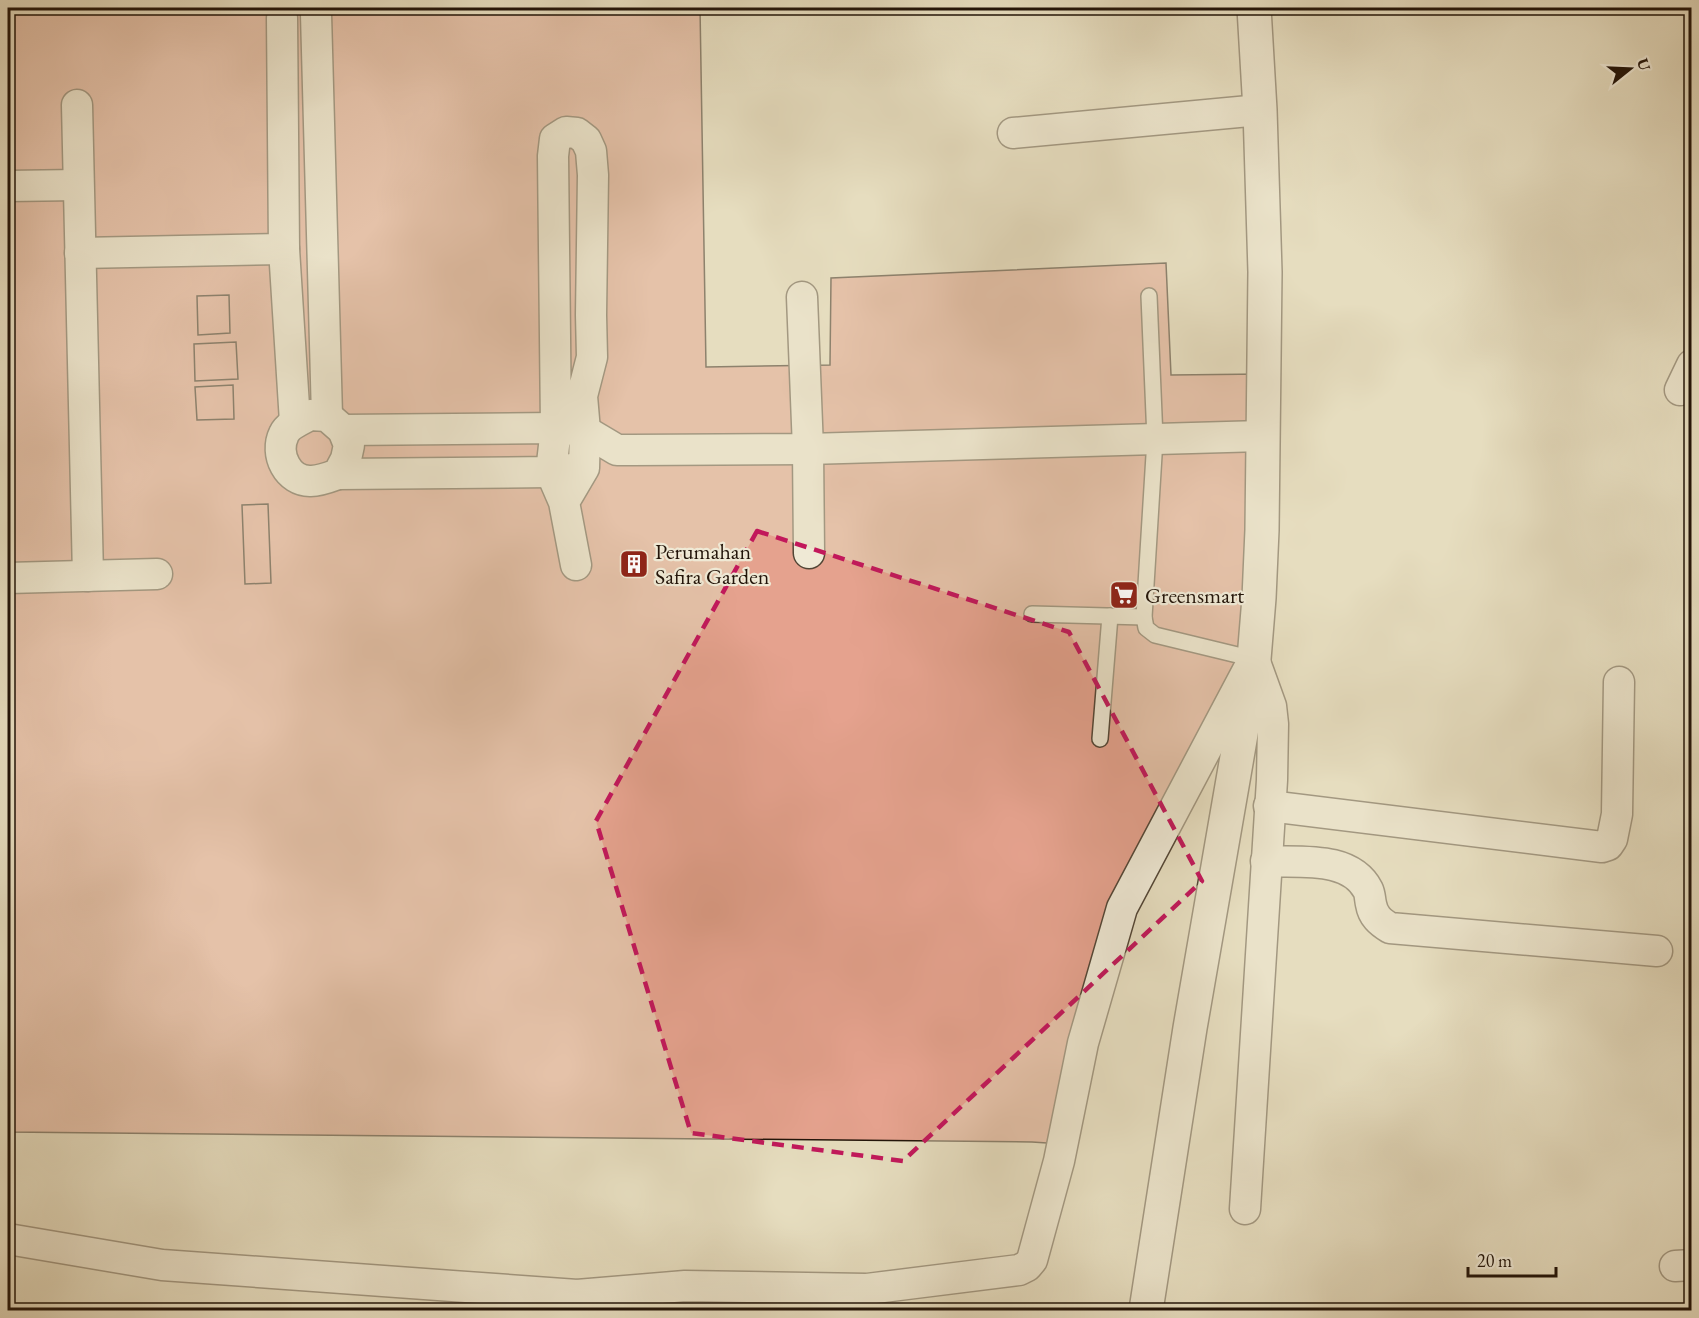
<svg xmlns="http://www.w3.org/2000/svg" width="1699" height="1318" viewBox="0 0 1699 1318" font-family="'EB Garamond',serif">
  <style>
    .building { fill: #e5a28e; stroke: #221409; stroke-width: 1.5 }
    .lines { fill: none; stroke-linecap: round; stroke-linejoin: round }
    .service-casing { stroke: #534636; stroke-width: 18 }
    .minor-casing { stroke: #534636; stroke-width: 33 }
    .tertiary-casing { stroke: #534636; stroke-width: 36 }
    .service { stroke: #efe9d5; stroke-width: 15 }
    .minor { stroke: #efe9d5; stroke-width: 30 }
    .tertiary { stroke: #efe9d5; stroke-width: 33 }
    .marked { fill: none; stroke: #c2185b; stroke-width: 4.5; stroke-dasharray: 12 8; stroke-linejoin: round }
    .labels { text-anchor: middle; stroke-width: 4.5; stroke-linejoin: round; paint-order: stroke }
    .poi-label { font-size: 22px; fill: #221409; stroke: #efe9d5; text-anchor: start }
  </style>
  <rect width="100%" height="100%" fill="#e6ddbf"/>
  <filter id="stains"><feTurbulence type="fractalNoise" baseFrequency=".00333" numOctaves="4"/><feColorMatrix values="0 0 0 0 .2 0 0 0 0 .09 0 0 0 0 .02 0 0 0 .5 -.17"/></filter>
  <radialGradient id="worn" r=".72"><stop offset=".6" stop-color="#630" stop-opacity="0"/><stop offset="1" stop-color="#630" stop-opacity=".3"/></radialGradient>
  <g class="building">
    <path d="M8 8H700L706 367 830 365 831 278 1166 263 1171 375 1263 374 1254 659 1122 908 1062 1144 1032 1142 8 1132Z"/>
    <path d="M229 295 230 333 198 335 197 296Z"/>
    <path d="M236 342 238 379 195 381 194 344Z"/>
    <path d="M233 385 234 419 197 420 195 387Z"/>
    <path d="M268 504 271 583 245 584 242 505Z"/>
  </g>
  <g class="lines">
    <g class="service-casing">
      <g id="service">
        <path d="M1149 296 1155 439 1144 617 1146 628 1155 635 1254 659"/>
        <path d="M1032 614 1144 617"/>
        <path d="M1100 739 1110 616"/>
      </g>
    </g>
    <g class="minor-casing">
      <g id="minor">
        <path d="M316 14 327 416"/>
        <path d="M282 18 284 249 295 422"/>
        <path d="M77 105 88 576"/>
        <path d="M1013 133 1260 110"/>
        <path d="M8 186 78 185"/>
        <path d="M80 253 284 249"/>
        <path d="M802 297 808 449 809 553"/>
        <path d="M1680 390 1692 365"/>
        <path d="M310 415 327 416 343 430 349 445 346 459 338 474C330 477 320 481 311 481 288 482 274 454 284 434 288 425 301 420 310 415Z"/>
        <path d="M343 430 556 428 585 431 617 450H632L808 449 1262 436"/>
        <path d="M338 474 551 472 571 469"/>
        <path d="M564 502 584 468 585 431 582 396 592 357 591 315 593 175 591 151 586 140 577 133 566 132 555 139 553 156 556 428 551 472 564 502 576 565"/>
        <path d="M8 578 157 574"/>
        <path d="M1269 806 1602 847 1608 845 1612 839 1617 814 1619 682"/>
        <path d="M1266 861C1299 863 1350 855 1368 890 1370 894 1370 900 1371 904 1373 916 1380 922 1390 928L1657 951"/>
        <path d="M1245 1209 1272 780 1273 724 1271 706 1254 659"/>
        <path d="M8 1239 162 1265 577 1295 685 1286 867 1289 1019 1270 1027 1266 1032 1260 1059 1161 1083 1043 1122 908 1248 670"/>
        <path d="M1675 1266 1692 1265"/>
      </g>
    </g>
    <g class="tertiary-casing">
      <path id="tertiary" d="M1146 1310 1190 1028 1254 659 1259 598 1262 530 1265 272 1260 110 1254 8"/>
    </g>
    <use href="#service" class="service"/>
    <use href="#minor" class="minor"/>
    <use href="#tertiary" class="tertiary"/>
  </g>
  <path d="M0 0H1699V1318H0ZM757 531 1069 632 1202 881 903 1161 691 1133 596 821Z" fill="#e6ddbf" fill-opacity=".55" fill-rule="evenodd"/>
  <path class="marked" d="M757 531 1069 632 1202 881 903 1161 691 1133 596 821Z"/>
  <defs>
    <g id="building-square" transform="scale(1.5)"><rect x="-9" y="-9" width="18" height="18" rx="4" fill="#8f2418" stroke="#efe9d5"/><path d="M-4-6H4V6H1V3H-1V6H-4ZM-2.5-4.3h1.7v1.8h-1.7ZM.8-4.3h1.7v1.8H.8ZM-2.5-1h1.7V.8h-1.7ZM.8-1h1.7V.8H.8Z" fill="#fff"/></g>
    <g id="supermarket-square" transform="scale(1.5)"><rect x="-9" y="-9" width="18" height="18" rx="4" fill="#8f2418" stroke="#efe9d5"/><path d="M-6-5.5h2.5l.6 2H6L4.5 2H-2.5L-4.4-4H-6ZM-1.5 3.2a1.3 1.3 0 1 0 .1 0ZM3 3.2a1.3 1.3 0 1 0 .1 0Z" fill="#fff"/></g>
  </defs>
  <g fill-rule="evenodd">
    <use href="#building-square" x="634" y="564"/>
    <use href="#supermarket-square" x="1124" y="595"/>
  </g>
  <g class="labels">
    <g class="poi-label">
      <text x="655" y="559">Perumahan<tspan x="655" dy="25">Safira Garden</tspan></text>
      <text x="1145" y="603">Greensmart</text>
    </g>
  </g>
  <rect width="1699" height="1318" fill="none" stroke="#e6ddbf" stroke-width="30"/>
  <rect x="9" y="9" width="1681" height="1300" fill="none" stroke="#221409" stroke-width="3"/>
  <rect x="15" y="15" width="1669" height="1288" fill="none" stroke="#221409" stroke-width="1.5"/>
  <g transform="translate(1630 69) rotate(72)" stroke="#efe9d5" stroke-width="4.5" paint-order="stroke">
  <path d="M0-4.5L10 22L0 15L-10 22Z" fill="#221409"/>
  <text y="-9" font-size="16" font-weight="bold" text-anchor="middle" fill="#221409">U</text>
  </g>
  <path d="M1468 1267v9h88v-9" fill="none" stroke="#221409" stroke-width="3"/>
  <text x="1477" y="1267" font-size="18" fill="#221409" stroke="#efe9d5" stroke-width="4.5" paint-order="stroke">20 m</text>
  <rect width="100%" height="100%" filter="url(#stains)"/>
  <rect width="100%" height="100%" fill="url(#worn)"/>
</svg>
